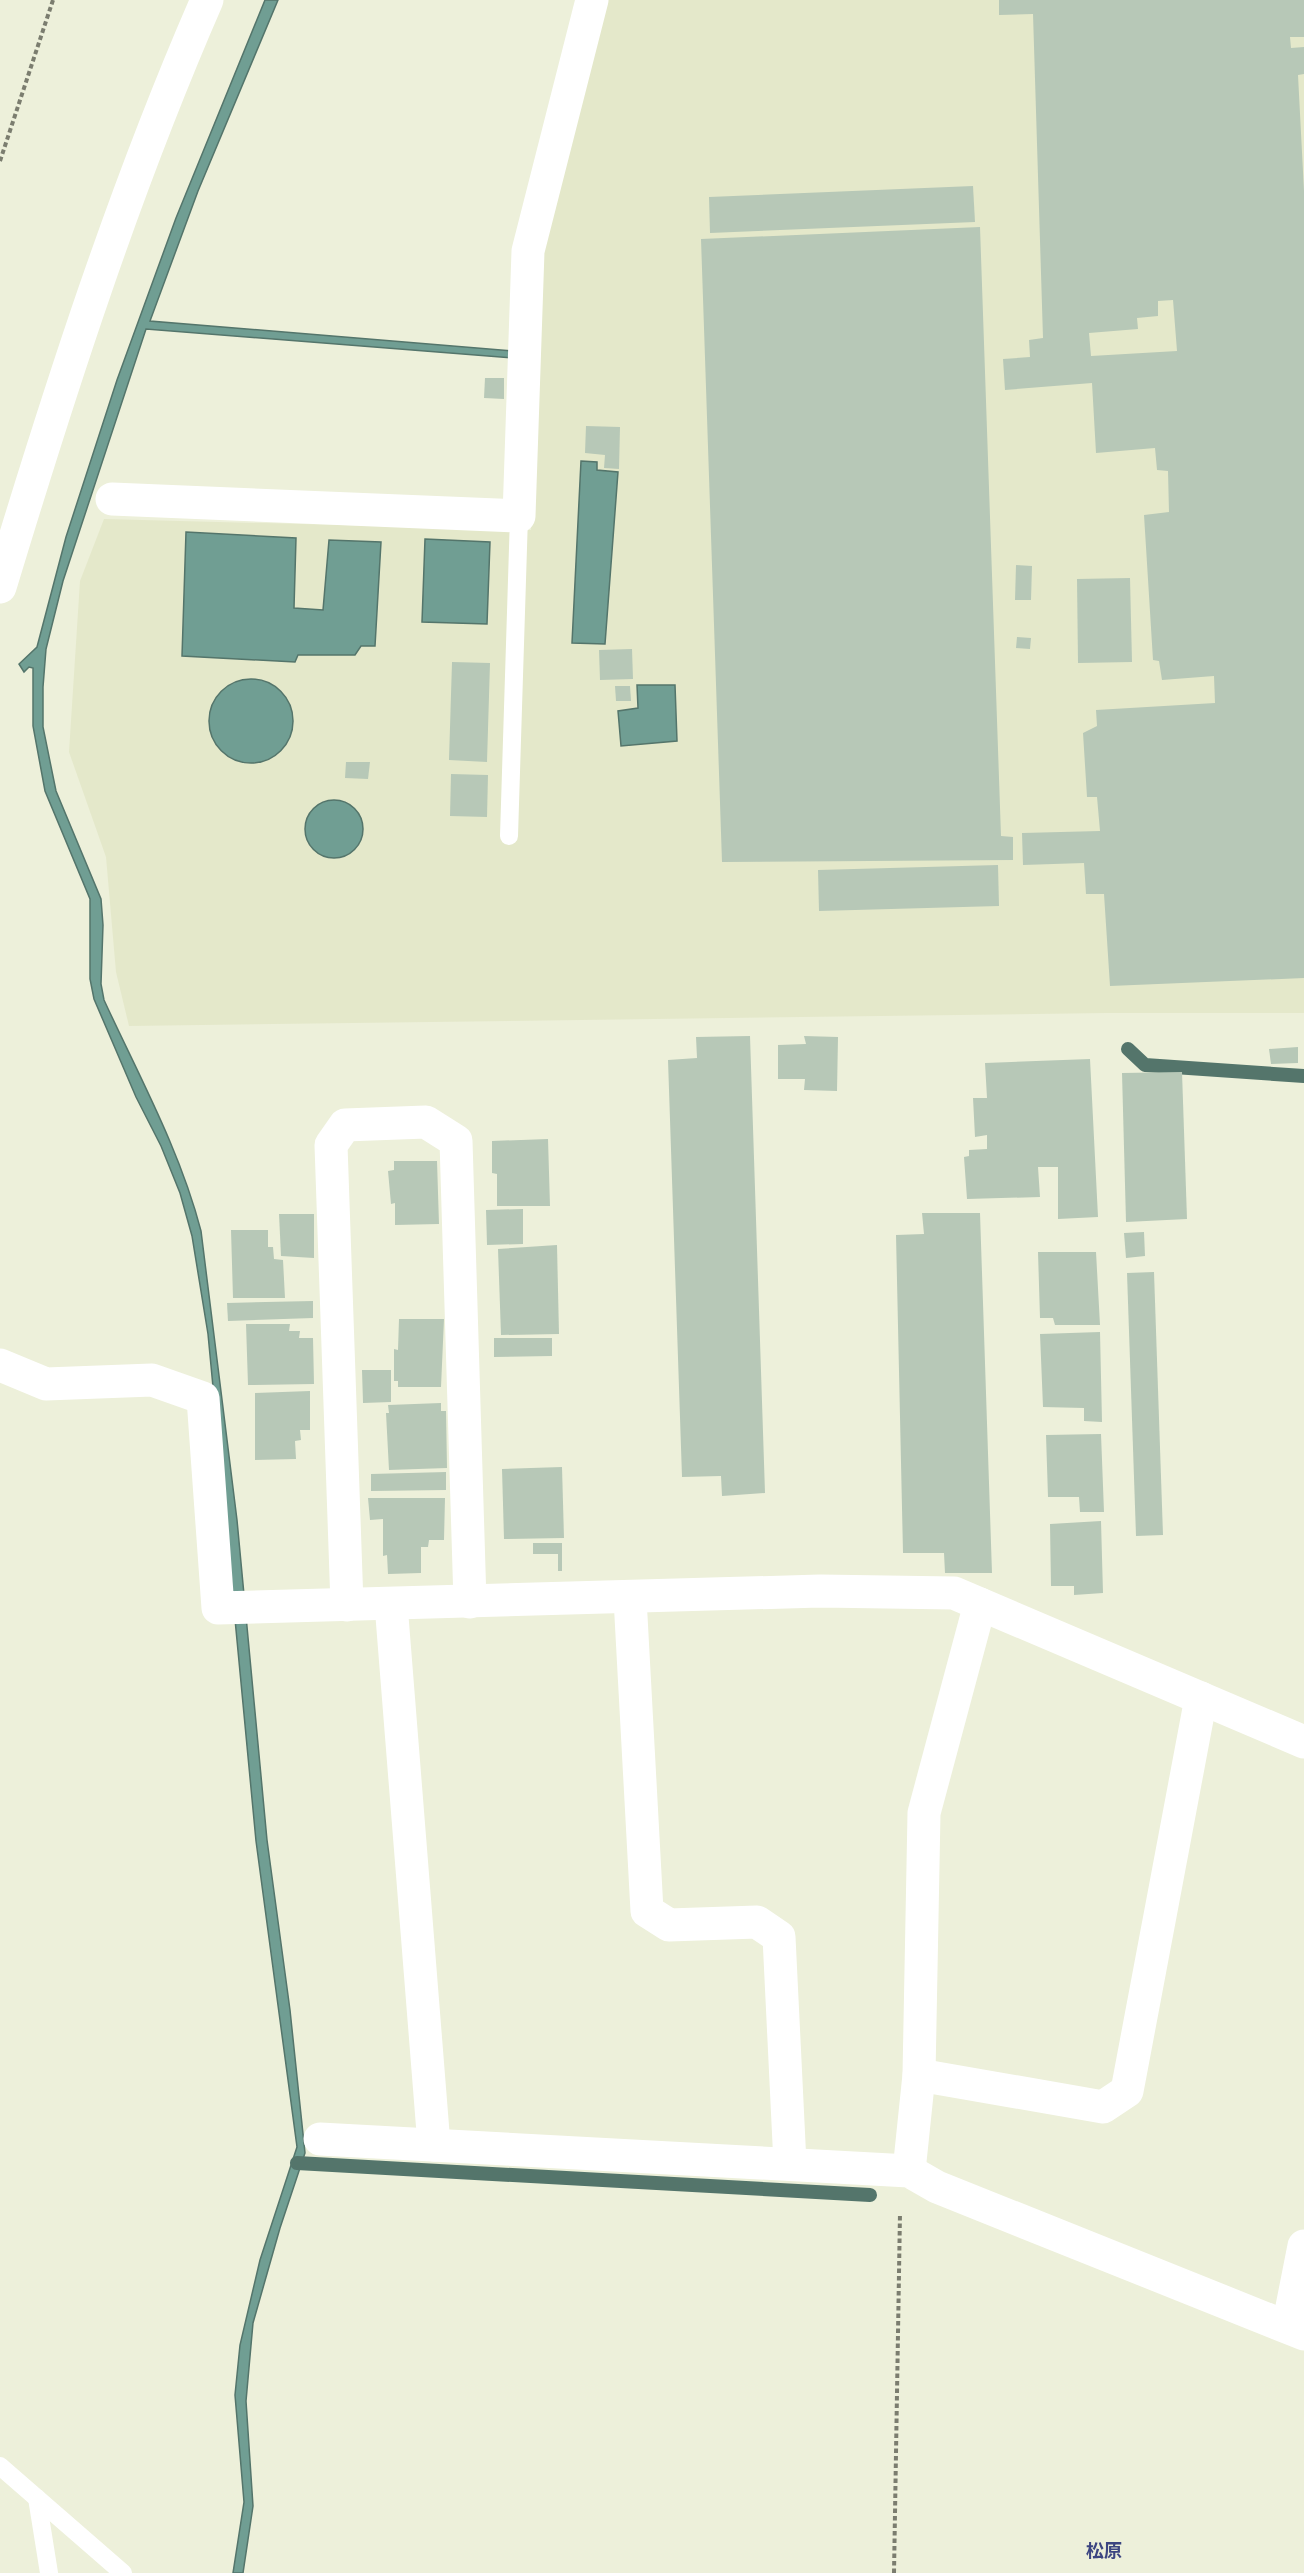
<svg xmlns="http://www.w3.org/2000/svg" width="1304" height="2573" viewBox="0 0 1304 2573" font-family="Helvetica,'Noto Sans JP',sans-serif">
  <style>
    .built { fill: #e4e8ca }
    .water { fill: #709e93; stroke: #54756b; stroke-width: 1.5 }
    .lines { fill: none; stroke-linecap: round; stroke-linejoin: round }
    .stream { stroke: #54756b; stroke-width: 14 }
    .building { fill: #b7c8b7; fill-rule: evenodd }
    .path { stroke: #7b7d6f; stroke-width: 4; stroke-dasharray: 4.5 3; stroke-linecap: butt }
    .lane { stroke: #fff; stroke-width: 18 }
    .street { stroke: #fff; stroke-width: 33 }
    .labels { text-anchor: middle; stroke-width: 5; stroke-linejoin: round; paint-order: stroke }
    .neighbourhood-label { font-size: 18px; font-weight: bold; fill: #3c4581; stroke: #edf0da }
  </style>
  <rect width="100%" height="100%" fill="#edf0da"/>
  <path class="built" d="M604 0H1304V1013H1107L129 1026 116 972 106 857 69 752 80 581 104 519 531 530 542 253Z"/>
  <g class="water">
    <path d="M265 0H278L198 191 150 321 514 351V358L146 329 63 581 46 649 43 687V727L56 791 101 899 103 925 101 984 104 1000C139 1076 180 1150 201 1231L237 1520 267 1840 290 2010 305 2153 280 2228 253 2323 246 2401 253 2506 243 2573H233L244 2502 235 2395 240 2345 260 2260 297 2147 256 1841 208 1334 192 1236 180 1193 161 1146 136 1097 94 999 90 979V899L45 791 33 726V668L29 667 24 672 19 664 37 647 66 537 117 380 176 218Z"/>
    <path d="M581 461 597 462V470L618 472 605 644 572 643Z"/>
    <path d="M186 532 296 538 294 608 323 610 329 540 381 542 375 646H361L355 655H298L295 662 182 656Z"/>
    <path d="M425 539 490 542 487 624 422 622Z"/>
    <circle cx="251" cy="721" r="42"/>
    <path d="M637 685H675L677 741 621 746 618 711 638 708Z"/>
    <circle cx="334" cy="829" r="29"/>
  </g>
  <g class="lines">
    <g class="stream">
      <path d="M1128 1049 1145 1065 1304 1076"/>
      <path d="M297 2163 870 2195"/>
    </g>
  </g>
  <g class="building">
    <path d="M999 0H1304V37H1290L1291 48 1304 47V74L1298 75 1304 191V978L1110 986 1104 894H1086L1084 863 1023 865 1022 833 1100 831 1097 797H1087L1083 733 1097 726 1096 710 1215 703 1214 676 1162 680 1159 661 1153 660 1144 515 1169 512 1168 471 1157 470 1155 448 1096 453 1092 383 1005 390 1003 359 1030 357 1029 340 1043 338 1033 14 999 15ZM1173 300 1177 351 1091 356 1089 333 1138 329 1137 318 1158 316V301Z"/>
    <path d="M973 186 975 222 710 233 709 197Z"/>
    <path d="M980 227 1001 836 1013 837V860L722 862 701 239Z"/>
    <path d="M485 378H504V399L484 398Z"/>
    <path d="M586 426 620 427 619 469 604 468 605 455 585 453Z"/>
    <path d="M1016 565 1032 566 1031 600H1015Z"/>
    <path d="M1130 578 1132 662 1078 663 1077 579Z"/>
    <path d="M1017 637 1031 638 1030 649 1016 648Z"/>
    <path d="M632 649 633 679 600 680 599 650Z"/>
    <path d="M452 662 490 663 487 762 449 760Z"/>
    <path d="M615 686H630L631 701H616Z"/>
    <path d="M346 762H370L368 779 345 778Z"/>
    <path d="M451 774 488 775 487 817 450 816Z"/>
    <path d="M998 865 999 906 819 911 818 870Z"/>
    <path d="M750 1036 765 1493 722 1496 721 1476 682 1477 668 1060 697 1058 696 1037Z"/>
    <path d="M804 1036 838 1037 837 1091 804 1090 805 1079H778V1045L806 1044Z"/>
    <path d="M1298 1047V1063L1271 1064 1269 1049Z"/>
    <path d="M1090 1059 1098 1217 1058 1219V1167H1038L1040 1197 967 1199 964 1157 969 1156V1150L987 1149V1135L975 1137 973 1098H987L985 1063Z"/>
    <path d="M1182 1072 1187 1219 1126 1222 1122 1073Z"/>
    <path d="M548 1139 550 1206H497V1174L492 1173V1141Z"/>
    <path d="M394 1161H437L439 1224 395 1225V1203L391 1204 388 1171 394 1170Z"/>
    <path d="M523 1209V1244L487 1245 486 1210Z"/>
    <path d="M922 1213H980L992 1573H945L944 1553H903L896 1235 924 1234Z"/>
    <path d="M279 1214H314V1258L281 1256Z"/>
    <path d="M231 1230H268V1247H273L274 1259 283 1260 285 1298H233Z"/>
    <path d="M1144 1232 1145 1256 1126 1258 1124 1233Z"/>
    <path d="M557 1245 559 1334 501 1335 498 1249Z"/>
    <path d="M1038 1252H1096L1100 1325H1055L1053 1318H1040Z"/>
    <path d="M1154 1272 1163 1535 1136 1536 1127 1273Z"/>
    <path d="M313 1301V1318L228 1321 227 1303Z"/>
    <path d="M399 1319H444L441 1387H398V1381H394V1349L398 1350Z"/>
    <path d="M246 1324H290L289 1331H300L299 1338H313L314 1384 248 1385Z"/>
    <path d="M1100 1332 1102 1422 1084 1421V1408L1043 1407 1040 1334Z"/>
    <path d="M494 1338H552V1356L494 1357Z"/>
    <path d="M362 1370H391V1402L363 1403Z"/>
    <path d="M310 1391V1430H300L301 1440 295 1441 296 1459 255 1460V1393Z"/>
    <path d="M441 1403V1411H446L447 1468 389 1470 386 1413H389L388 1405Z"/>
    <path d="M1101 1434 1104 1512H1080L1079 1497H1048L1046 1435Z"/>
    <path d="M562 1467 564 1538 504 1539 502 1469Z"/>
    <path d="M446 1472V1490L371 1491V1474Z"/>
    <path d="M368 1498H445L444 1540H429L428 1547H421V1573L388 1574 387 1555 383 1556V1519L370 1520Z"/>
    <path d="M1101 1521 1103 1593 1074 1595V1586H1051L1050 1524Z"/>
    <path d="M533 1543H562V1571H558V1554H533Z"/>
  </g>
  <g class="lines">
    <g class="path">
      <path d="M0 161 53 0"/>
      <path d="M894 2573 900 2213"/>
    </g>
    <g class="lane">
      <path d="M509 836 519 516"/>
      <path d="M0 2466 123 2573"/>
      <path d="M37 2498 49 2573"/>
    </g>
    <g class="street">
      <path d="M112 499 519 516 528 251 592 0"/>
      <path d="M0 587C60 389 124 190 207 0"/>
      <path d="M0 1365 46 1384 152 1380 203 1398 218 1608 820 1591 954 1593 1304 1742"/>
      <path d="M630 1598 647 1911 669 1925 757 1922 779 1937 790 2164"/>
      <path d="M391 1604 434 2145"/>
      <path d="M347 1605 331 1145 345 1125 426 1122 456 1141 470 1602"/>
      <path d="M919 2075 1103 2107 1127 2091 1201 1698"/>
      <path d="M320 2139 909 2171 937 2187 1304 2334"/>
      <path d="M909 2171 919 2075 924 1813 980 1604"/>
      <path d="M1288 2327 1304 2246"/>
    </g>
  </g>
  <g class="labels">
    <g class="neighbourhood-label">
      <text x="1104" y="2557">松原</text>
    </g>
  </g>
</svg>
